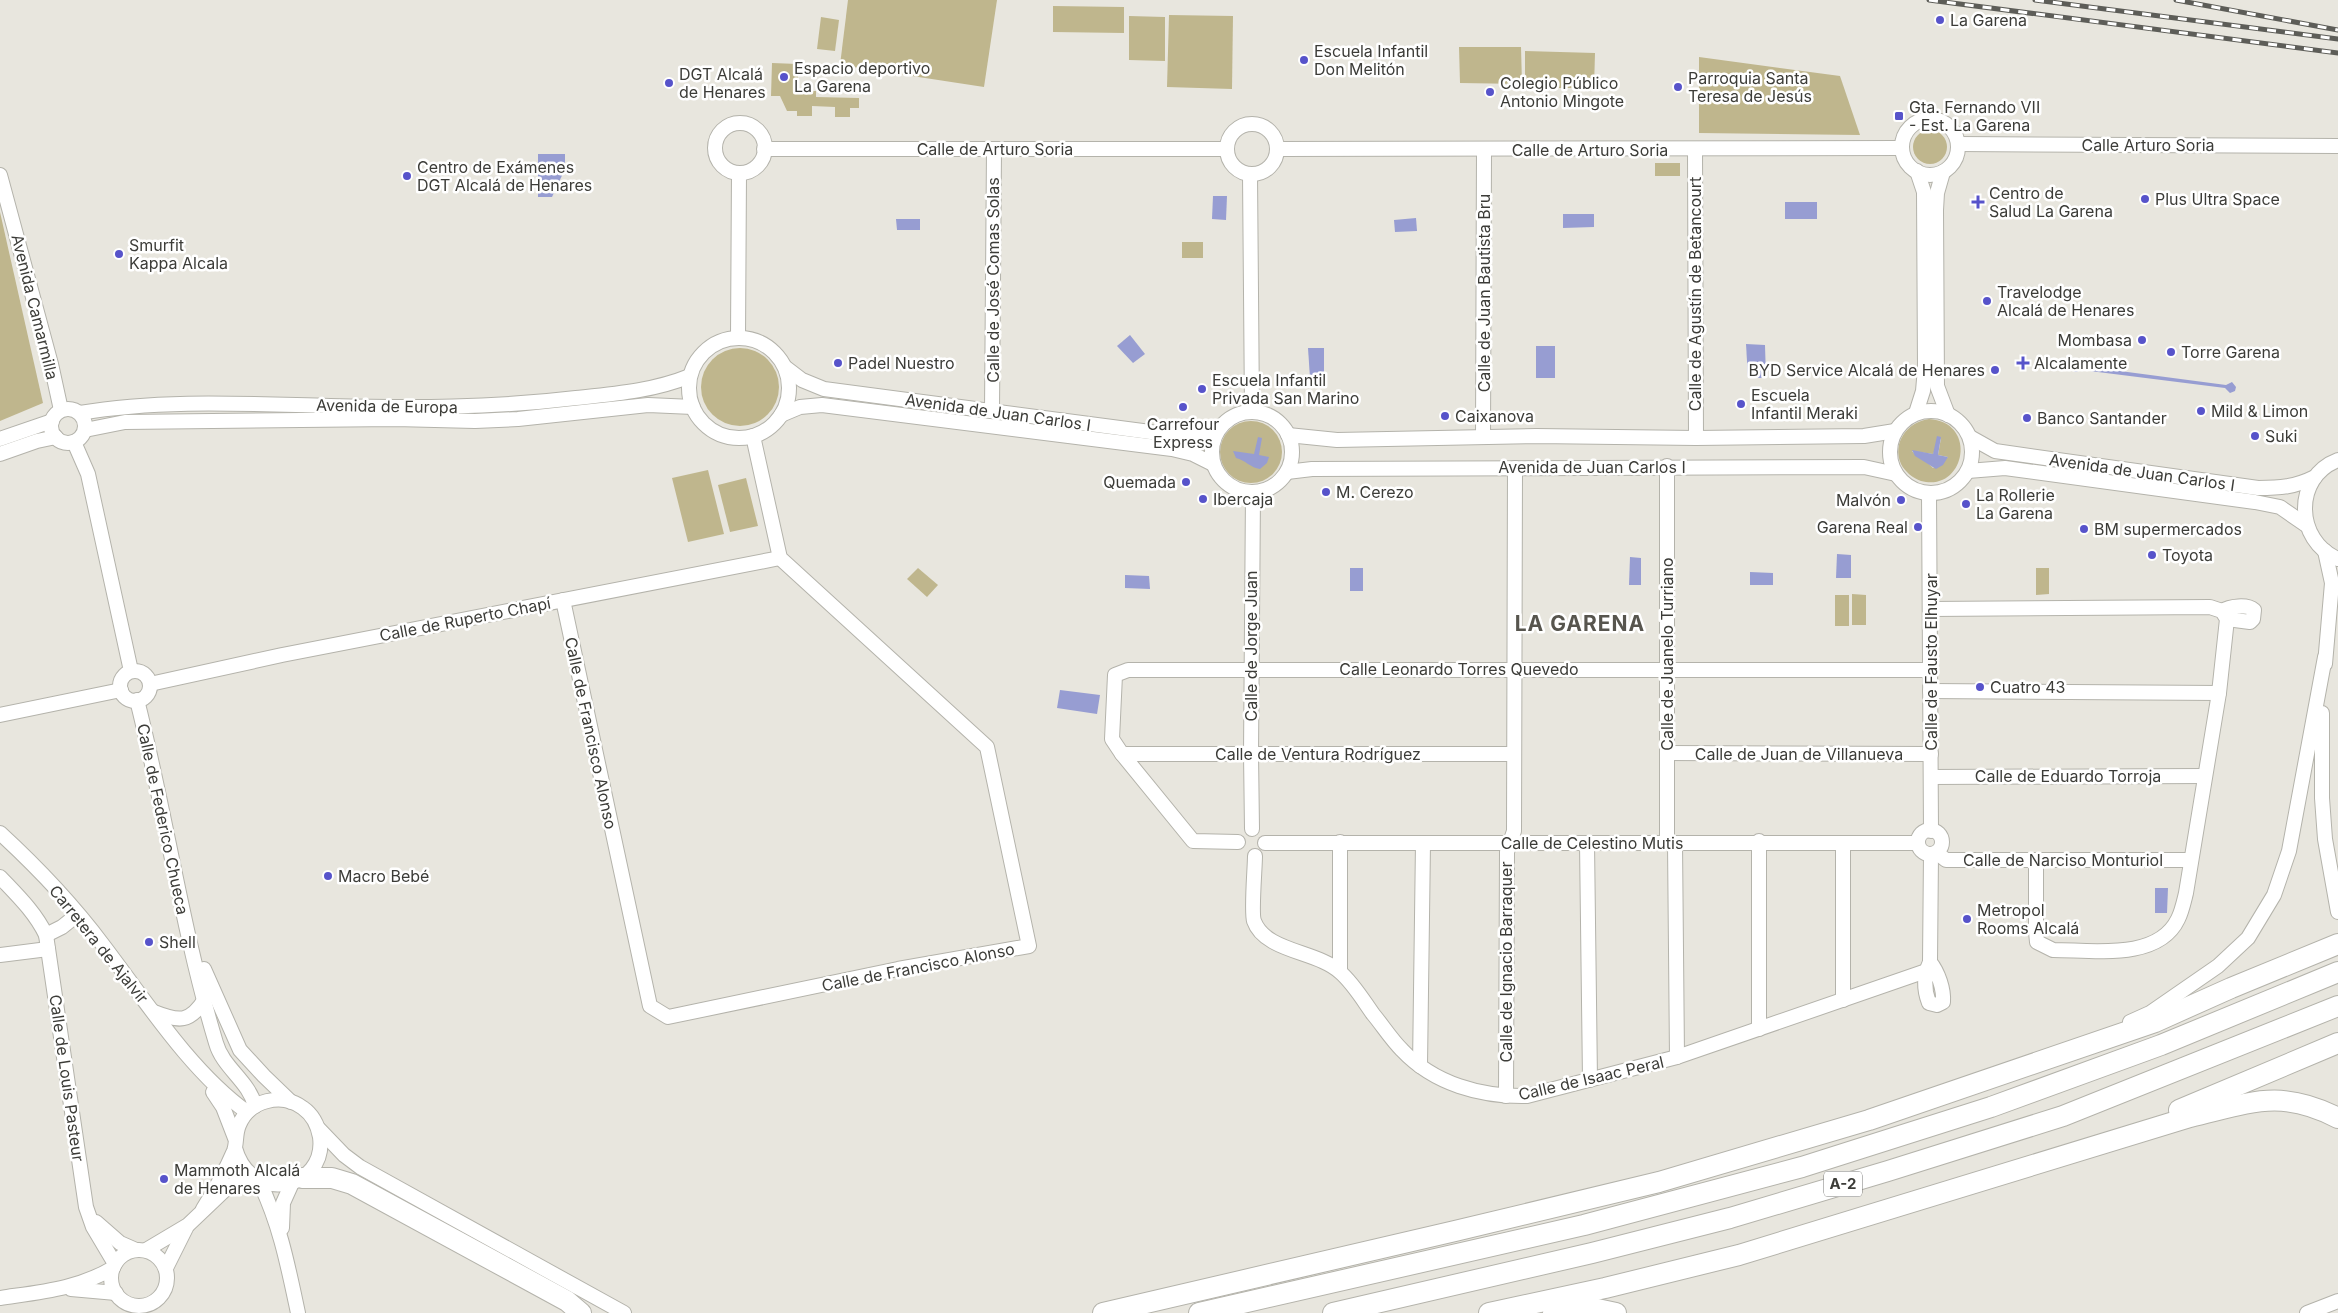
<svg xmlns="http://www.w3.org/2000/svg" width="2338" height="1313" viewBox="0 0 2338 1313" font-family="Inter,sans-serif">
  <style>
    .green { fill: #bfb68d; fill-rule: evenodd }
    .water { fill: #979dd2 }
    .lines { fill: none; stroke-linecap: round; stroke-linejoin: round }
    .minor-casing { stroke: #b4b3ab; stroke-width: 16 }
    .highway-casing { stroke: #b4b3ab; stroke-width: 22 }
    .minor { stroke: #fff; stroke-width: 14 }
    .highway { stroke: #fff; stroke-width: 20 }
    .rail-casing { stroke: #5d5d58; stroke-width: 5 }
    .rail { stroke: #fff; stroke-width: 3; stroke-dasharray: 9; stroke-linecap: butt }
    .poi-dot { fill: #5753ca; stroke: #fff; stroke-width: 2 }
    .labels { text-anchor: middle; stroke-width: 5; stroke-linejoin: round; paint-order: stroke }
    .shield { fill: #fff; stroke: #767674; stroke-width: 1 }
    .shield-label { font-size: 15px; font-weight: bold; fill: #3c3c38 }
    .poi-label { font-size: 16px; fill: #3c3c38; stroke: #fff; text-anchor: start }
    .street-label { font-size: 16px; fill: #3c3c38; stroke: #fff }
    .district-label { font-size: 21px; font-weight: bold; letter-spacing: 1px; fill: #57554e; stroke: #fff }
  </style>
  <rect width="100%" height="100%" fill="#e8e6de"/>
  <g class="green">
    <path d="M848 0H997L984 87 840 65Z"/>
    <path d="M1053 6 1124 7V33L1053 32Z"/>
    <path d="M1169 15 1233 16 1232 89 1167 87Z"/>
    <path d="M1129 16 1165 17V61L1129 60Z"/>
    <path d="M821 17 839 20 835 51 817 49Z"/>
    <path d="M1459 47H1521L1522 84 1460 83Z"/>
    <path d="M1525 51 1595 53 1594 88H1525Z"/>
    <path d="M1699 57 1840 76 1860 135 1699 133Z"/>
    <path d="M772 63 798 64V91H816V97L859 98V108H850V117H835V107L812 106V116H797V111H787L780 96H771Z"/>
    <circle cx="1930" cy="147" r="17"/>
    <rect x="1655" y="163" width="25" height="13"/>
    <path d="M0 212 43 403 0 421Z"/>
    <rect x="1182" y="242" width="21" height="16"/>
    <circle cx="740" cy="387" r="39"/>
    <path d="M1929 419C1979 422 1965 493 1921 481 1913 478 1905 472 1901 464 1892 443 1907 422 1929 419ZM1941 438 1938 455 1948 457 1933 468C1926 460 1918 459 1912 451L1933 454Z"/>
    <circle cx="1251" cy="452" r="31"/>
    <path d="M708 470 724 534 688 542 672 478Z"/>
    <path d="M746 478 758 526 730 532 718 485Z"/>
    <path d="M918 568 938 585 927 597 907 579Z"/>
    <path d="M2036 568H2049V594L2036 595Z"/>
    <path d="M1852 594 1866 595V625H1852Z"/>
    <rect x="1835" y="595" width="14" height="31"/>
  </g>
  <g class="water">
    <path d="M538 154H565V169L552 197H538Z"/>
    <path d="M1213 196H1227L1226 220 1212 219Z"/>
    <rect x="1785" y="202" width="32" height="17"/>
    <path d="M1563 214H1594V227L1563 228Z"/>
    <path d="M1416 218 1417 231 1395 232 1394 220Z"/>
    <path d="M896 219H920V230H897Z"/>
    <path d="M1130 335 1145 354 1133 363 1117 346Z"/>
    <path d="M1746 344 1765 345 1766 378H1748Z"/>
    <rect x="1536" y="346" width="19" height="32"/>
    <path d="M1308 348H1324V378H1310Z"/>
    <path d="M2077 361 2082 366 2226 385 2232 382 2236 387 2235 391 2230 393 2225 388 2082 370 2075 372 2071 369V365Z"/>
    <path d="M1937 436 1941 437 1938 455 1948 457 1943 465 1936 469 1915 456 1912 450 1933 454Z"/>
    <path d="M1258 437 1262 438 1259 455 1269 457 1267 463 1260 469C1251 468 1245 460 1236 458L1233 451 1254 454Z"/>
    <path d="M1837 554 1851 555V578H1836Z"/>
    <path d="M1630 557 1641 558V585H1629Z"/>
    <rect x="1350" y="568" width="13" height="23"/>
    <path d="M1750 572 1773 573V585H1750Z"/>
    <path d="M1125 575 1149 576 1150 589 1125 588Z"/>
    <path d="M1060 690 1100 695 1097 714 1057 708Z"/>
    <path d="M2155 888H2168L2167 913H2155Z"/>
  </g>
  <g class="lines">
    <g class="minor-casing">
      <g id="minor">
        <circle cx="1930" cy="147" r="28"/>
        <circle cx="740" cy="148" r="25"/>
        <circle cx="1252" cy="149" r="25"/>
        <path d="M1958 144 2338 146"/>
        <path d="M764 149H1226"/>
        <path d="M1277 149 1902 148"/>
        <path d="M1695 149 1696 438"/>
        <path d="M1943 172 1937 193 1936 210 1937 386 1948 415"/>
        <path d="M1250 174 1252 412"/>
        <path d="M0 175 51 364 61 410"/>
        <path d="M738 338 739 173"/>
        <circle cx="739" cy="388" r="50"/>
        <path d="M785 367 802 380 824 389 1173 435H1195L1217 430"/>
        <circle cx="68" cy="426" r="17"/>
        <circle cx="1931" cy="452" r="41"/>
        <path d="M992 411 994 150"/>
        <circle cx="1252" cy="452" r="40"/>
        <path d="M80 413C162 399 247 404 330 406 413 408 493 408 576 398 615 394 653 391 690 376"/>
        <path d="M1916 413 1923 391 1925 368 1924 192 1917 171"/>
        <path d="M781 415 800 407 822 405 1172 449 1193 454 1213 464"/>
        <path d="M85 430 125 422 395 419 475 421 518 419 648 405 693 407"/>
        <path d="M1288 435 1337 440 1536 436 1696 438 1864 436 1895 431"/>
        <path d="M1483 437 1484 150"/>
        <path d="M1970 437 1995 451 2258 488C2280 488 2295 487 2315 477"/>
        <path d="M0 439 52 421"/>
        <path d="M74 442 88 474 131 671"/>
        <path d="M0 454 37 441 56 437"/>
        <path d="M2338 460C2293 477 2295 541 2338 559"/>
        <path d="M1968 471 2005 468 2255 502 2280 507 2306 525"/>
        <path d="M1287 472 1312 469 1864 467 1896 474"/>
        <path d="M1929 494 1931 831"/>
        <path d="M563 600 650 1006 668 1017 898 969 1029 946 987 747 780 558 753 436"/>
        <path d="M1930 609 2210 607 2222 611 2227 619 2219 693 2186 893C2184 901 2182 911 2178 919 2158 961 2092 950 2053 950L2037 942 2036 932V861"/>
        <path d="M2222 611C2230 606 2247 604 2254 610L2253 619 2250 622 2227 619"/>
        <path d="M2325 664 2332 583 2325 551"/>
        <circle cx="135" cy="686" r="15"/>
        <path d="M150 684 282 655 780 558"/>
        <path d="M1930 691 2219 693"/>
        <path d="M137 700C166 814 182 930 216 1043 223 1068 249 1081 255 1106"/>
        <path d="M2322 713V798L2325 839 2338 912"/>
        <path d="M0 715 121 690"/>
        <path d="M1667 753 1931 754"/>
        <path d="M1122 754H1513"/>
        <path d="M1931 777 2205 776"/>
        <path d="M1252 829 1251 754 1253 493"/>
        <circle cx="1930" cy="842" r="12"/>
        <path d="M0 833C37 867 73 905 103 945 145 1000 191 1072 247 1112"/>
        <path d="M1759 841V1029"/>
        <path d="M1238 842 1193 841 1122 754 1112 739 1115 675 1128 670H1930"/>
        <path d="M1667 842V466"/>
        <path d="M1265 843H1918"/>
        <path d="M1587 843 1590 1080"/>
        <path d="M1675 843 1677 1057"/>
        <path d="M1843 844V1000"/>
        <path d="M1937 853 1946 860H2191"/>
        <path d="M1255 856C1255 867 1251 913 1254 921 1265 952 1318 951 1340 972 1353 983 1363 1000 1373 1014 1383 1026 1391 1039 1402 1050 1434 1084 1481 1097 1527 1096L1677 1057 1926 971"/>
        <path d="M0 877C17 895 35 912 46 935L86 1207 93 1227 115 1264"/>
        <path d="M46 935 62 927 77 915"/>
        <path d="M0 955 48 949"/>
        <path d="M1930 962C1938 972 1944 989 1943 1002L1937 1005 1929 1003C1924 990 1924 975 1930 962L1931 854"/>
        <path d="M204 969 240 1050 264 1076 291 1102"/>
        <path d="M1340 971V842"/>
        <path d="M154 1012C179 1022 190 1023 205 999"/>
        <path d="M2130 1022 2150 1013 2218 966 2248 938 2274 895 2289 851 2325 657"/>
        <path d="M1420 1066 1423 843"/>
        <path d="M213 1092 223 1107 235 1138"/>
        <path d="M1506 1096 1507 852 1514 831 1515 468"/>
        <path d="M319 1129 344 1155 360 1167 624 1313"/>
        <path d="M259 1181C280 1224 288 1266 298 1313"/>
        <path d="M203 1209C215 1190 225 1172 234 1151 237 1143 235 1134 239 1125 249 1100 282 1092 303 1108 313 1115 318 1126 320 1137 327 1189 251 1206 235 1148"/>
        <path d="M96 1222 120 1243 136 1250"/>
        <path d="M282 1228 283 1203 292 1183"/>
        <path d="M146 1250 188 1225 229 1186 252 1177"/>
        <circle cx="139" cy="1278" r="28"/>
        <path d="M166 1268 186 1228"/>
        <path d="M71 1289 116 1293"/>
        <path d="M0 1298C40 1292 78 1289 113 1268"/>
        <path d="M2307 1313 2338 1301"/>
      </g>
    </g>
    <g class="highway-casing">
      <g id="highway">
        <path d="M2179 1110 2338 1043"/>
        <path d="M302 1178H332L352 1184 567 1301 581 1313"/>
        <path d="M1103 1313 1455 1231 1659 1182 1869 1120 2155 1022 2231 988 2338 944"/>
        <path d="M1199 1313 1584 1225 1802 1167 1991 1107 2161 1045 2338 972"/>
        <path d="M1333 1313 1592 1253 1730 1218 1888 1171 2063 1116 2338 1006"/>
        <path d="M1489 1313 1605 1288 1739 1255 2190 1117C2250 1103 2280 1088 2338 1118"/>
        <path d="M1553 1313 1588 1307 1616 1313"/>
      </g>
    </g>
    <use href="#minor" class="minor"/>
    <use href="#highway" class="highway"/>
    <g class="rail-casing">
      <g id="rail">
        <path d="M1929 0 2338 53"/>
        <path d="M2035 0 2338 39"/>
        <path d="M2176 0 2338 30"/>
      </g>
    </g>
    <use href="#rail" class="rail"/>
  </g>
  <g class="poi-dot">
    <circle cx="1940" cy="20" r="5"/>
    <circle cx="1304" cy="60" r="5"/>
    <circle cx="784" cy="77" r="5"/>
    <circle cx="669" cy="83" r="5"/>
    <circle cx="1678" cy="87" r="5"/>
    <circle cx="1490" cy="92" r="5"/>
    <rect x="1894" y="111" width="10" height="10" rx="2.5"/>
    <circle cx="407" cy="176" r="5"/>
    <circle cx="2145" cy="199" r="5"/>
    <path d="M1975.5 194.5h5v5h5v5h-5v5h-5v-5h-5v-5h5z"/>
    <circle cx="119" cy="254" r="5"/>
    <circle cx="1987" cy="301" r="5"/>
    <circle cx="2142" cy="340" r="5"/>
    <circle cx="2171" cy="352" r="5"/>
    <circle cx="838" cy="363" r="5"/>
    <path d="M2020.5 355.5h5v5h5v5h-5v5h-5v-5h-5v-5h5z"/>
    <circle cx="1995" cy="370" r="5"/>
    <circle cx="1202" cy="389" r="5"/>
    <circle cx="1741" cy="404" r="5"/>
    <circle cx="1183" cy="407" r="5"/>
    <circle cx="2201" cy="411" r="5"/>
    <circle cx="1445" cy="416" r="5"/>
    <circle cx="2027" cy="418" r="5"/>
    <circle cx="2255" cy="436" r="5"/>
    <circle cx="1186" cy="482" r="5"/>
    <circle cx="1326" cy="492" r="5"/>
    <circle cx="1203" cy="499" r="5"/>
    <circle cx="1901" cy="500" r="5"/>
    <circle cx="1966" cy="504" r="5"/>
    <circle cx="1918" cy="527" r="5"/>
    <circle cx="2084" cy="529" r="5"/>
    <circle cx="2152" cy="555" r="5"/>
    <circle cx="1980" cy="687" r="5"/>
    <circle cx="328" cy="876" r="5"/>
    <circle cx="1967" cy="919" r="5"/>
    <circle cx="149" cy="942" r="5"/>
    <circle cx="164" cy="1179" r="5"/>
  </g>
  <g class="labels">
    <rect class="shield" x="1824" y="1171.5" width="38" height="25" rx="4"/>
    <g class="shield-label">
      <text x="1843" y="1189">A-2</text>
    </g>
    <g class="poi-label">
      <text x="1950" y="26">La Garena</text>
      <text x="1314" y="57">Escuela Infantil<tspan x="1314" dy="18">Don Melitón</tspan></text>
      <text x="794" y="74">Espacio deportivo<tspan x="794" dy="18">La Garena</tspan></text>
      <text x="679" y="80">DGT Alcalá<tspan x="679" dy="18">de Henares</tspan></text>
      <text x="1688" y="84">Parroquia Santa<tspan x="1688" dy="18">Teresa de Jesús</tspan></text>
      <text x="1500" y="89">Colegio Público<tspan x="1500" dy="18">Antonio Mingote</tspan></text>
      <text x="1909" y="113">Gta. Fernando VII<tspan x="1909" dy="18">- Est. La Garena</tspan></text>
      <text x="417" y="173">Centro de Exámenes<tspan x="417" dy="18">DGT Alcalá de Henares</tspan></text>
      <text x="1989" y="199">Centro de<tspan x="1989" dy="18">Salud La Garena</tspan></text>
      <text x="2155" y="205">Plus Ultra Space</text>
      <text x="129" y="251">Smurfit<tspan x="129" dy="18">Kappa Alcala</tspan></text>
      <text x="1997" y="298">Travelodge<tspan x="1997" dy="18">Alcalá de Henares</tspan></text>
      <text x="2132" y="346" text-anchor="end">Mombasa</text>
      <text x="2181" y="358">Torre Garena</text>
      <text x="848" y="369">Padel Nuestro</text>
      <text x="2034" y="369">Alcalamente</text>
      <text x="1985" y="376" text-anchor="end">BYD Service Alcalá de Henares</text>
      <text x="1212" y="386">Escuela Infantil<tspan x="1212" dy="18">Privada San Marino</tspan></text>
      <text x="1751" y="401">Escuela<tspan x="1751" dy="18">Infantil Meraki</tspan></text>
      <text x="2211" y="417">Mild &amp; Limon</text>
      <text x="1455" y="422">Caixanova</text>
      <text x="2037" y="424">Banco Santander</text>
      <text x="1183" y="430" text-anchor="middle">Carrefour<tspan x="1183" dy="18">Express</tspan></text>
      <text x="2265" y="442">Suki</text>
      <text x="1176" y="488" text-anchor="end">Quemada</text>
      <text x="1336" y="498">M. Cerezo</text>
      <text x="1976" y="501">La Rollerie<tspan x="1976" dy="18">La Garena</tspan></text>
      <text x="1213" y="505">Ibercaja</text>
      <text x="1891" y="506" text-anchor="end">Malvón</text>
      <text x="1908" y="533" text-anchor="end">Garena Real</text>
      <text x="2094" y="535">BM supermercados</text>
      <text x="2162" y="561">Toyota</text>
      <text x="1990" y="693">Cuatro 43</text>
      <text x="338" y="882">Macro Bebé</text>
      <text x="1977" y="916">Metropol<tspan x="1977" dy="18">Rooms Alcalá</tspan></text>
      <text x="159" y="948">Shell</text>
      <text x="174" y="1176">Mammoth Alcalá<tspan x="174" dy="18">de Henares</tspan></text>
    </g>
    <g class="street-label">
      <text x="2148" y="151">Calle Arturo Soria</text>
      <text x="995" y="155">Calle de Arturo Soria</text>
      <text x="1590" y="156">Calle de Arturo Soria</text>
      <text transform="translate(993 280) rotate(-90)" y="6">Calle de José Comas Solas</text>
      <text transform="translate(1484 293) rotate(-90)" y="6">Calle de Juan Bautista Bru</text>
      <text transform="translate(1695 294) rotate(-90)" y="6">Calle de Agustín de Betancourt</text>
      <text transform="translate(35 307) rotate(76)" y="6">Avenida Camarmilla</text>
      <text transform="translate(387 406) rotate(1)" y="6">Avenida de Europa</text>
      <text transform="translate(998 412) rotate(8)" y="6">Avenida de Juan Carlos I</text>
      <text x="1592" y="473">Avenida de Juan Carlos I</text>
      <text transform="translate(2142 472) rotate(8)" y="6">Avenida de Juan Carlos I</text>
      <text transform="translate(465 619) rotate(-11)" y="6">Calle de Ruperto Chapí</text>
      <text transform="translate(1251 646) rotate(-90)" y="6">Calle de Jorge Juan</text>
      <text transform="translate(1667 654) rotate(-90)" y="6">Calle de Juanelo Turriano</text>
      <text transform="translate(1931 662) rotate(-90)" y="6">Calle de Fausto Elhuyar</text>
      <text x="1459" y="675">Calle Leonardo Torres Quevedo</text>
      <text transform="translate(591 733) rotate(78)" y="6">Calle de Francisco Alonso</text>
      <text x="1318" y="760">Calle de Ventura Rodríguez</text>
      <text x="1799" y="760">Calle de Juan de Villanueva</text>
      <text x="2068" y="782">Calle de Eduardo Torroja</text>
      <text transform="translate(163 819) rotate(78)" y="6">Calle de Federico Chueca</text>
      <text x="1592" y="849">Calle de Celestino Mutis</text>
      <text x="2063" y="866">Calle de Narciso Monturiol</text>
      <text transform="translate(99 944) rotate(51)" y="6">Carretera de Ajalvir</text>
      <text transform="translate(1506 962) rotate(-90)" y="6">Calle de Ignacio Barraquer</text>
      <text transform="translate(918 967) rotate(-11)" y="6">Calle de Francisco Alonso</text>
      <text transform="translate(67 1078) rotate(82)" y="6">Calle de Louis Pasteur</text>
      <text transform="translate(1591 1078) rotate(-13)" y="6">Calle de Isaac Peral</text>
    </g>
    <g class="district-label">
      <text x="1580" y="631">LA GARENA</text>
    </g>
  </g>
</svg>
